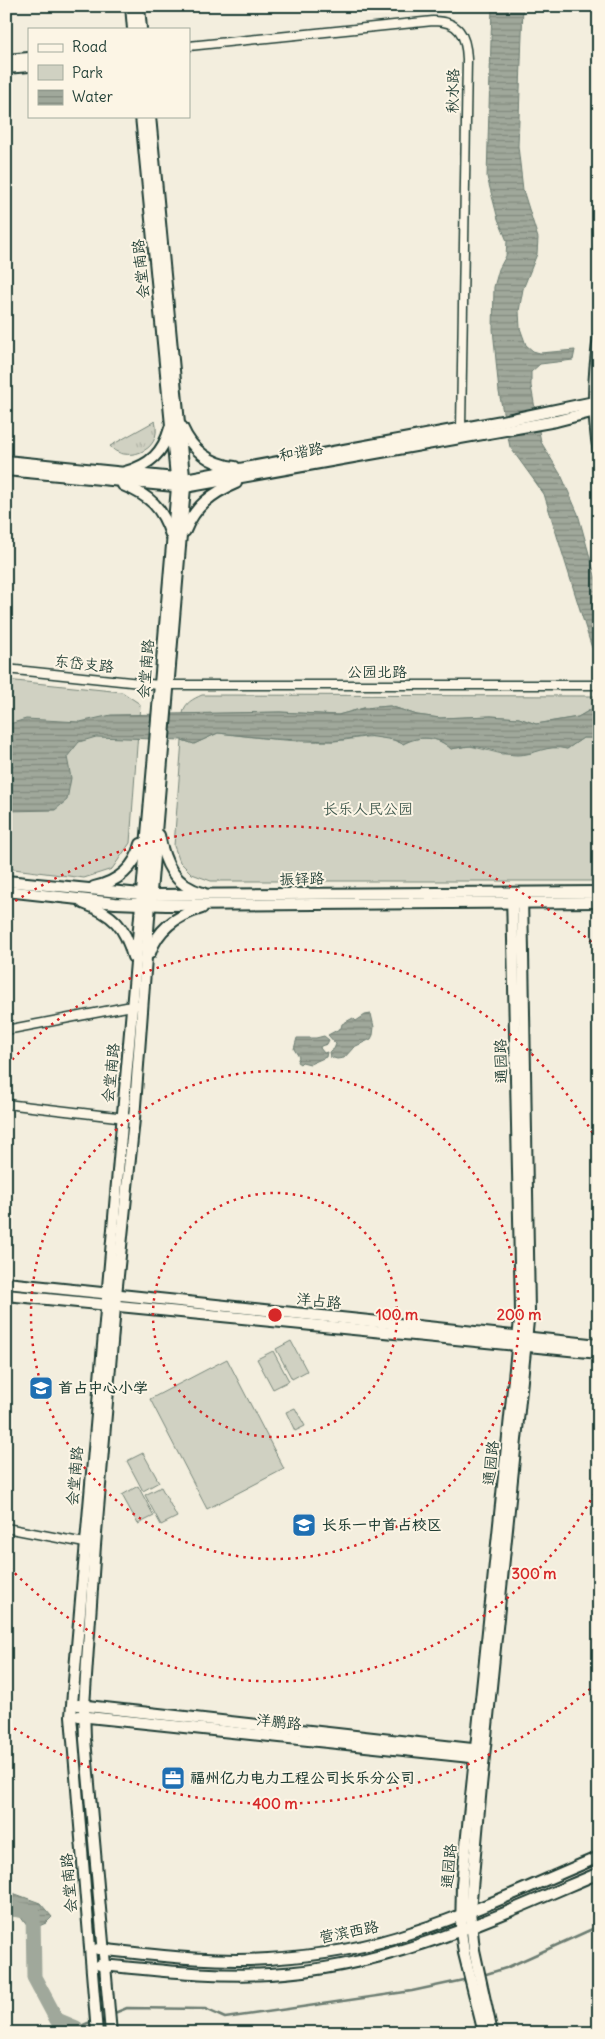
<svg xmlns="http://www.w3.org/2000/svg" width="605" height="2039" viewBox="0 0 605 2039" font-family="Delius,'LXGW WenKai TC',sans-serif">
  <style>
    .grass { fill: url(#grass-tufts); stroke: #78877b }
    .park { fill: #d0d1c2; stroke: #78877b }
    .water { fill: url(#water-rules); stroke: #6c7d72 }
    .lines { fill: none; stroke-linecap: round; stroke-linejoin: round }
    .stream { stroke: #6c7d72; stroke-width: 2.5 }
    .river { stroke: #a0a89b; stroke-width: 15 }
    .minor-casing { stroke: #1f3d34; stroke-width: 11 }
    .major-casing { stroke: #1f3d34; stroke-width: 14 }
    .minor { stroke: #fcf5e5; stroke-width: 8 }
    .major { stroke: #fcf5e5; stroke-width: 10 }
    .ring { fill: none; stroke: #d62828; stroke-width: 2.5; stroke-dasharray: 2.5 5 }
    .labels { text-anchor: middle; stroke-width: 4; stroke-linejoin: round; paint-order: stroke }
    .street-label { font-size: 15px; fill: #1f3d34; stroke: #fcf5e5 }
    .park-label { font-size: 15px; fill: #425b50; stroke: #fcf5e5 }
    .poi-label { font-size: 15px; font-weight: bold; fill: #1f3d34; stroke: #fcf5e5; text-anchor: start }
    .centre { fill: #d62828; stroke: #fcf5e5; stroke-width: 2.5 }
    .ring-label { font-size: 15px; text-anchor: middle; font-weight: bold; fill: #d62828; stroke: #fcf5e5; stroke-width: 4; stroke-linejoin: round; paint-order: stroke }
  </style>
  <defs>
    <pattern id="grass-tufts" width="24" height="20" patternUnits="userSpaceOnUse" patternTransform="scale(1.25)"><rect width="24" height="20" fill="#d0d1c2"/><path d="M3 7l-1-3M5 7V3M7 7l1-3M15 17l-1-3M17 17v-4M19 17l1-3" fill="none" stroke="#b2b4a7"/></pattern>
    <pattern id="water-rules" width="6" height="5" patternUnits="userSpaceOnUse" patternTransform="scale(1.25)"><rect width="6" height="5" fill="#a0a89b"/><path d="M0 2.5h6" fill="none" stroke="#828a7f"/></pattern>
  </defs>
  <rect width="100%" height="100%" fill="#f3eede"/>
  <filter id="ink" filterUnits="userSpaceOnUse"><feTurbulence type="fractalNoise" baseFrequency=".02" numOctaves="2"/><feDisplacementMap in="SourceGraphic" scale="10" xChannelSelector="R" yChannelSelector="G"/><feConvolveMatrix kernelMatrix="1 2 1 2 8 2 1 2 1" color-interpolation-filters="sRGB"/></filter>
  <g filter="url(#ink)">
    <path class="grass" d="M155 421C164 454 122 463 110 446Z"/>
    <g class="park">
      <path d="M6 680 122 692 140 704 130 843 112 869 84 878 6 868Z"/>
      <path d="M202 695 594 696 597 706 578 717 536 724 519 718 491 716 440 718 417 715 390 706 364 708 338 715 280 712 183 714C184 703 193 699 202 695Z"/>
      <path d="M218 733C255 737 294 743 332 741 360 740 374 730 403 744 419 735 438 736 451 749L470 746 502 754 530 753 543 748 559 747 567 749 583 738H599V881H211L192 874 180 862 174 846 182 740 194 744Z"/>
      <path d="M291 1341 307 1371 292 1379 276 1349Z"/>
      <path d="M273 1351 289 1381 273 1389 257 1359Z"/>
      <path d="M227 1359 284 1469 207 1509 150 1399Z"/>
      <path d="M295 1408 305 1426 295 1431 286 1412Z"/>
      <path d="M143 1453 159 1482 143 1491 127 1461Z"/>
      <path d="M138 1486 154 1516 138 1524 122 1495Z"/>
      <path d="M161 1487 177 1517 161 1525 145 1495Z"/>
    </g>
    <g class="water">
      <path d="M492 6H523L518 146 523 190 538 238 537 254 523 289 519 311 520 328 526 345 533 351 540 353 575 350 573 360 540 364 531 372V386L541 442 562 477 578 514 599 590V664L591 645 544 494 510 447 499 392 493 329 494 287 499 269 506 256 507 241 498 219 487 177Z"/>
      <path d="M599 696V738H583L567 749C546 744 536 755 517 755 501 755 487 747 471 746 465 746 457 748 451 749 438 736 419 735 403 744L394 740 368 736 333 741 274 739 218 733 194 744 182 740 96 737 79 742 67 757 71 778 67 800 55 810 6 811V725L26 719 80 722 111 715 280 712 338 715 364 708 390 706 417 715 440 718 491 716 519 718 536 724 578 717 597 706Z"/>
      <path d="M371 1014 374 1027 373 1035 371 1039 354 1047 344 1058 337 1059 330 1057 329 1052 334 1049 336 1044 328 1035 341 1028 342 1024 353 1018 356 1021 365 1015Z"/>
      <path d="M324 1036 329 1040 327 1044 321 1046 320 1048 324 1053 327 1052 326 1057 310 1064 302 1062 300 1064 297 1062 299 1057 294 1049 297 1038H316Z"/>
      <path d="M10 1892 40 1903 52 1917 46 1923 30 1930 20 1916 6 1913V1893Z"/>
    </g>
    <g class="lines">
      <g class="stream">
        <path d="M483 1975 506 1968 599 1926"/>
        <path d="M112 2014 127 2008 205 2009 225 2018 412 1991 468 1979"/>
        <path d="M76 2028 93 2021"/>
      </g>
      <path class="river" d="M6 1908 33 1912 34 1977 57 2020 76 2028"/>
      <g class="minor-casing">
        <g id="minor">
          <path d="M189 46 433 21C459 21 466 35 467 59L461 428"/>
          <path d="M6 669 159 685H599"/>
          <path d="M6 1030 137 1005"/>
          <path d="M6 1104 134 1119"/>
          <path d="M6 1528 90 1544"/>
        </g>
      </g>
      <g class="major-casing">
        <g id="major">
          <path d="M131 6 133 29"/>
          <path d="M139 6 141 29"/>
          <path d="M6 60 29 58"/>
          <path d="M6 68 29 66"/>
          <path d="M599 337C593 377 592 412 599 453"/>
          <path d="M182 427C192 450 209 464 235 467"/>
          <path d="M6 461 185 479 502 421 594 402 599 403"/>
          <path d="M6 470 185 487 556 421 599 410"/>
          <path d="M125 472C150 465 163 453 170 428"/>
          <path d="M123 485C150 496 162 507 171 535"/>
          <path d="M185 531C195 506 212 493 236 483"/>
          <path d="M159 835C164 862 174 886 203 893"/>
          <path d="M6 881 151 895 599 892"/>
          <path d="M94 887C117 882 135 868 141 844"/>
          <path d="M6 891 115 903 166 905 599 902"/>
          <path d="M83 903C113 914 125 926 133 957"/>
          <path d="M150 953C158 928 178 915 202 908"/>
          <path d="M6 1283 599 1345"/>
          <path d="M6 1295 599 1353"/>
          <path d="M78 1705 481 1750"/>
          <path d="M79 1716 480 1758"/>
          <path d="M98 1949C154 1955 211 1963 268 1959 316 1956 367 1948 413 1932 476 1912 537 1883 599 1857"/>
          <path d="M100 1965C157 1970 213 1977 270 1974 388 1968 493 1918 599 1873"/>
          <path d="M97 2033 71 1716 177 487 141 116"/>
          <path d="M111 2033 85 1739 84 1706 95 1545 116 1295 134 1119 150 904 185 487 150 116"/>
          <path d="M484 2033 464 1953 461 1931 462 1884 521 1310 512 893"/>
          <path d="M492 2033 474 1950 470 1911 481 1786 529 1311 522 893"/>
        </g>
      </g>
      <use href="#minor" class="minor"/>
      <use href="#major" class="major"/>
    </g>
  </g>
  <g class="ring">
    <circle cx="275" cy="1315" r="122"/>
    <circle cx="275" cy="1315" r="244"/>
    <path d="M598 1487A366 366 0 0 1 7 1565M7 1065A366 366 0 0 1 598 1143"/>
    <path d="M596 1684A489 489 0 0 1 9 1725M9 905A489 489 0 0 1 596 946"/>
  </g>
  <defs>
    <g id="school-square" transform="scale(1.25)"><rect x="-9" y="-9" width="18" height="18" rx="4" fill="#1f6fb2" stroke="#fcf5e5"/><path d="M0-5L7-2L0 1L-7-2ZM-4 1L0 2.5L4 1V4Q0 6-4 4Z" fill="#fff"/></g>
    <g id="office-square" transform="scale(1.25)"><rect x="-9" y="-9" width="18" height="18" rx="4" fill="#1f6fb2" stroke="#fcf5e5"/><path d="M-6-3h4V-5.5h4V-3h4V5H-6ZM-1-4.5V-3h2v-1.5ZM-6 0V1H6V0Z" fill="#fff"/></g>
  </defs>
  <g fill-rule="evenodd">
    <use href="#school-square" x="41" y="1388"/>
    <use href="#school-square" x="304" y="1525"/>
    <use href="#office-square" x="173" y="1778"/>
  </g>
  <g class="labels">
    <g class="street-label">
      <text transform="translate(453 91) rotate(-89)" y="5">秋水路</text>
      <text transform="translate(141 269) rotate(-96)" y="5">会堂南路</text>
      <text transform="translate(301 452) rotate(-10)" y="5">和谐路</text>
      <text transform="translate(84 664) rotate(6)" y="5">东岱支路</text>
      <text transform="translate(146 669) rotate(-85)" y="5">会堂南路</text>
      <text x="377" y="677">公园北路</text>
      <text transform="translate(302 879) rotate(-1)" y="5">振铎路</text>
      <text transform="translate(501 1061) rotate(-91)" y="5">通园路</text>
      <text transform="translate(111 1073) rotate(-84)" y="5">会堂南路</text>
      <text transform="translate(319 1301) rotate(6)" y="5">洋占路</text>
      <text transform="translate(491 1463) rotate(-84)" y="5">通园路</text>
      <text transform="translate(75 1476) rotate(-85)" y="5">会堂南路</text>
      <text transform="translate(279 1722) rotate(6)" y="5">洋鹏路</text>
      <text transform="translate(449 1866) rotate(-85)" y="5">通园路</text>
      <text transform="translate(69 1883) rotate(-95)" y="5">会堂南路</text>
      <text transform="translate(349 1932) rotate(-11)" y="5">营滨西路</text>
    </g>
    <g class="park-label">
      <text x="368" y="814">长乐人民公园</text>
    </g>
    <g class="poi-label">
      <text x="58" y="1393">首占中心小学</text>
      <text x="322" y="1530">长乐一中首占校区</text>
      <text x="190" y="1783">福州亿力电力工程公司长乐分公司</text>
    </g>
  </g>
  <circle cx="275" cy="1315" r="8" class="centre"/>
  <g class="ring-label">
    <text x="397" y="1320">100 m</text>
    <text x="519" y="1320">200 m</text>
    <text x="534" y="1579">300 m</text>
    <text x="275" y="1809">400 m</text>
  </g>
  <rect width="605" height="2039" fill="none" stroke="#fcf5e5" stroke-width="25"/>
  <rect x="12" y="12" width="580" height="2014" fill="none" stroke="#1f3d34" stroke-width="2" filter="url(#ink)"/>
  <rect x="28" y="28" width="162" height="90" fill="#fcf5e5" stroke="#a4ab9e"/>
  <rect x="38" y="44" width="25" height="8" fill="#fcf5e5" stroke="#a4ab9e"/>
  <text x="72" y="52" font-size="15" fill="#1f3d34">Road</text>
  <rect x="38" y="65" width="25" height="15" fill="#d0d1c2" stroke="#a4ab9e"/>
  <text x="72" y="78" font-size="15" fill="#1f3d34">Park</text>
  <rect x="38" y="90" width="25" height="15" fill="url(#water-rules)" stroke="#a4ab9e"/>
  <text x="72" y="102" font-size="15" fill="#1f3d34">Water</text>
</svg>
